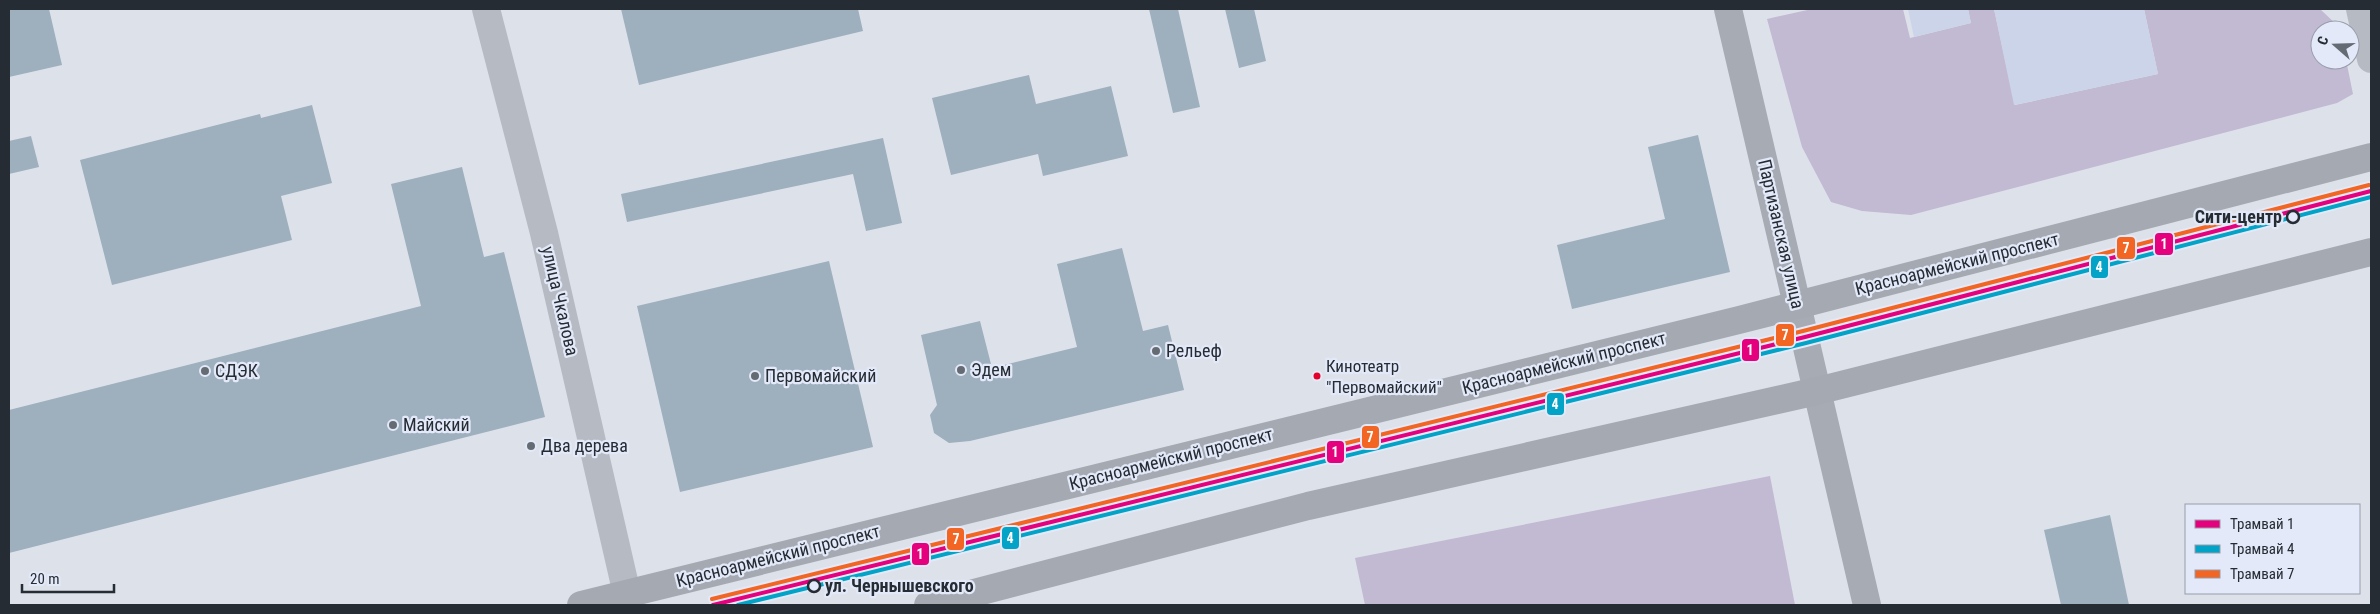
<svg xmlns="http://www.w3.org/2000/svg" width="2380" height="614" viewBox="0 0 2380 614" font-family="'Roboto Condensed',sans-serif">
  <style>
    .green { fill: #c2b9d2 }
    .plaza { fill: #ccd4e9 }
    .building { fill: #9eafbe }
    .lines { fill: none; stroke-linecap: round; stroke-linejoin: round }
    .minor { stroke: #b6bbc3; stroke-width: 28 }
    .secondary { stroke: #a7abb4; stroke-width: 28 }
    .primary { stroke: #a5aab2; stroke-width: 28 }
    .tram-1-casing { stroke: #e3e9f8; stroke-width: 8 }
    .tram-2-casing { stroke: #e3e9f8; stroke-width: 8 }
    .tram-3-casing { stroke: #e3e9f8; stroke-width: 8 }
    .tram-1 { stroke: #e5007d; stroke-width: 4 }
    .tram-2 { stroke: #02a3c6; stroke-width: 4 }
    .tram-3 { stroke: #f26522; stroke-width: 4 }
    .stop-dot { fill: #e3e9f8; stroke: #252c33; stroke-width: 2.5 }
    .poi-dot { fill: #656b73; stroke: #e3e9f8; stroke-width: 2 }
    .bus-dot { fill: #e4002b; stroke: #e3e9f8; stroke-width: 2 }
    .labels { text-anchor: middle; stroke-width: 4.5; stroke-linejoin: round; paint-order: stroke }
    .bus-label { font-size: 17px; fill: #252c33; stroke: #e3e9f8; text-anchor: start }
    .stop-label { font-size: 18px; font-weight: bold; fill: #252c33; stroke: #e3e9f8; text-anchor: end }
    .street-label { font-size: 18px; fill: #252c33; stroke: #e3e9f8 }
    .poi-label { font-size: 18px; fill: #252c33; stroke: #e3e9f8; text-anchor: start }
    .line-badge { stroke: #e3e9f8; stroke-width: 2 }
    .badge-label { font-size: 14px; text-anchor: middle; font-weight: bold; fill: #fff }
  </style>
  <rect width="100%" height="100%" fill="#dde1ea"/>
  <g class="green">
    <path d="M1812 9H1903L1910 38 1971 23 1968 9H1994L2015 105 2158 74 2144 9H2320L2338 26 2339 30H2320V60H2346L2353 94 2337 103 1911 215 1862 211 1831 202 1802 147 1767 19Z"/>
    <path d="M1770 476 1795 605H1365L1355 558Z"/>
  </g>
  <g class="plaza">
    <path d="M1908 9H1968L1971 23 1914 37Z"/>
    <path d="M1994 9H2144L2158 74 2014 105Z"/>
  </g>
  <g class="building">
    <path d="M9 9H49L62 65 9 77Z"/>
    <path d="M621 9H858L863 31 639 85Z"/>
    <path d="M1149 9H1178L1200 107 1173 113Z"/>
    <path d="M1225 9H1254L1266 61 1239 68Z"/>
    <path d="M1029 75 1036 104 1111 86 1128 156 1043 176 1038 154 951 175 932 98Z"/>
    <path d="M312 105 332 183 281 196 292 240 112 285 80 160 260 114 261 118Z"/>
    <path d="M1698 135 1730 272 1572 309 1557 245 1665 219 1648 147Z"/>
    <path d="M31 136 39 167 9 174V141Z"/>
    <path d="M883 138 902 223 866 231 853 174 627 222 621 194Z"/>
    <path d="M462 167 484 257 504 252 545 417 9 553V410L421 306 391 184Z"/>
    <path d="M1122 248 1143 331 1168 325 1184 390 970 441 949 443 934 433 930 415 937 405 921 335 980 321 992 368 1077 347 1057 264Z"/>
    <path d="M829 261 873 447 680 492 637 306Z"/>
    <path d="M2110 515 2129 605H2061L2044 530Z"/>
  </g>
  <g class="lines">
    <g class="minor">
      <path d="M486 9 544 233 627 594"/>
      <path d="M2360 9 2371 59"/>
    </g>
    <path class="secondary" d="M1728 9 1867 605"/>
    <g class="primary">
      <path d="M581 605 1739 320 2371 157"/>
      <path d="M928 605 1308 506 1817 391 2371 252"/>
    </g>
    <g class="tram-1-casing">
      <path id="tram-1" d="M713 605 1805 337 2371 191"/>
    </g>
    <g class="tram-2-casing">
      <path id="tram-2" d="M738 605 1806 343 2371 197"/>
    </g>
    <g class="tram-3-casing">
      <path id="tram-3" d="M712 599 1803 331 2369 185"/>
    </g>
    <use href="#tram-1" class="tram-1"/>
    <use href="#tram-2" class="tram-2"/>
    <use href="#tram-3" class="tram-3"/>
  </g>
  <g class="stop-dot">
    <circle cx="2293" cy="217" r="6"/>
    <circle cx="814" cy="586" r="6"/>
  </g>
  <g class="poi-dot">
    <circle cx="1156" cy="351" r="5"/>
    <circle cx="961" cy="370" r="5"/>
    <circle cx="205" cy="371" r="5"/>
    <circle cx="755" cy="376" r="5"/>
    <circle cx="393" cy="425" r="5"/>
    <circle cx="531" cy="446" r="5"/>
  </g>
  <circle class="bus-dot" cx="1317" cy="376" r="4.5"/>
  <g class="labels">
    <g class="bus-label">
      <text x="1326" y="372">Кинотеатр<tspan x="1326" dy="21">"Первомайский"</tspan></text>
    </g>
    <g class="stop-label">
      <text x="2282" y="223">Сити-центр</text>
      <text x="825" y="592" text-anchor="start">ул. Чернышевского</text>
    </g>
    <g class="street-label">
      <text transform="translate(1781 234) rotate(77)" y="6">Партизанская улица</text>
      <text transform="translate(1957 264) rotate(-14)" y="6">Красноармейский проспект</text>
      <text transform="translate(560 301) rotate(77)" y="6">улица Чкалова</text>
      <text transform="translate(1564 363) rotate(-14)" y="6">Красноармейский проспект</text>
      <text transform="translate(1171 459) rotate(-14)" y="6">Красноармейский проспект</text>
      <text transform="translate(778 556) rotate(-14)" y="6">Красноармейский проспект</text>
    </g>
    <g class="poi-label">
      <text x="1166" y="357">Рельеф</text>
      <text x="971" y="376">Эдем</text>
      <text x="215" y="377">СДЭК</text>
      <text x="765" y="382">Первомайский</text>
      <text x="403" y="431">Майский</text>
      <text x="541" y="452">Два дерева</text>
    </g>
  </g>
  <g class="line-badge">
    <rect x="2154" y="232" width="20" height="24" rx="5" fill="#e5007d"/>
    <rect x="2116" y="236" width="20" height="24" rx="5" fill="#f26522"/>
    <rect x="2090" y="255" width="19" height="24" rx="5" fill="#02a3c6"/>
    <rect x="1775" y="323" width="20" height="24" rx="5" fill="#f26522"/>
    <rect x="1741" y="338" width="19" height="24" rx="5" fill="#e5007d"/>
    <rect x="1546" y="392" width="19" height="24" rx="5" fill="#02a3c6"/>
    <rect x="1361" y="425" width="19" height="24" rx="5" fill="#f26522"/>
    <rect x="1326" y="440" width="19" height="24" rx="5" fill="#e5007d"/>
    <rect x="1001" y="526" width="19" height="24" rx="5" fill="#02a3c6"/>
    <rect x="946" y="527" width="19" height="24" rx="5" fill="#f26522"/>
    <rect x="911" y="542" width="19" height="24" rx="5" fill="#e5007d"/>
  </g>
  <g class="badge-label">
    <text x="2164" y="249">1</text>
    <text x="2126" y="253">7</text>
    <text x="2099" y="272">4</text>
    <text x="1785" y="340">7</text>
    <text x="1750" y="355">1</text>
    <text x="1555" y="409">4</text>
    <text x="1370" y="442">7</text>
    <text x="1335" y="457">1</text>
    <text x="1010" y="543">4</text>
    <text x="956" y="544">7</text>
    <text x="920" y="559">1</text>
  </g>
  <rect width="2380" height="614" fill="none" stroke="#252c33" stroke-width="20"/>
  <rect x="2185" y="504" width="175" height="90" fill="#e3e9f8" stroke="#979da9"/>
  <rect x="2195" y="520" width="25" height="8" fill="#e5007d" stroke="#979da9"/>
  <text x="2230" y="529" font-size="15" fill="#252c33">Трамвай 1</text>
  <rect x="2195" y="545" width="25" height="8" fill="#02a3c6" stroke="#979da9"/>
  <text x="2230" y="554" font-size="15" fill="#252c33">Трамвай 4</text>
  <rect x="2195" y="570" width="25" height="8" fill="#f26522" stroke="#979da9"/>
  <text x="2230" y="579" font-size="15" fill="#252c33">Трамвай 7</text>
  <g transform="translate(2335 45) rotate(290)"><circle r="24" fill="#e3e9f8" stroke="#979da9"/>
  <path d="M0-4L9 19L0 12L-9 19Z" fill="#656b73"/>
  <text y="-8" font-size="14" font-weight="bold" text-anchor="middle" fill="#252c33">С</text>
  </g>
  <path d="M22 584v8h92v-8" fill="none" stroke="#252c33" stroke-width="2.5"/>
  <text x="30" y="584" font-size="15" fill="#252c33" stroke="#e3e9f8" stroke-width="4" paint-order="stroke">20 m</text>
</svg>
